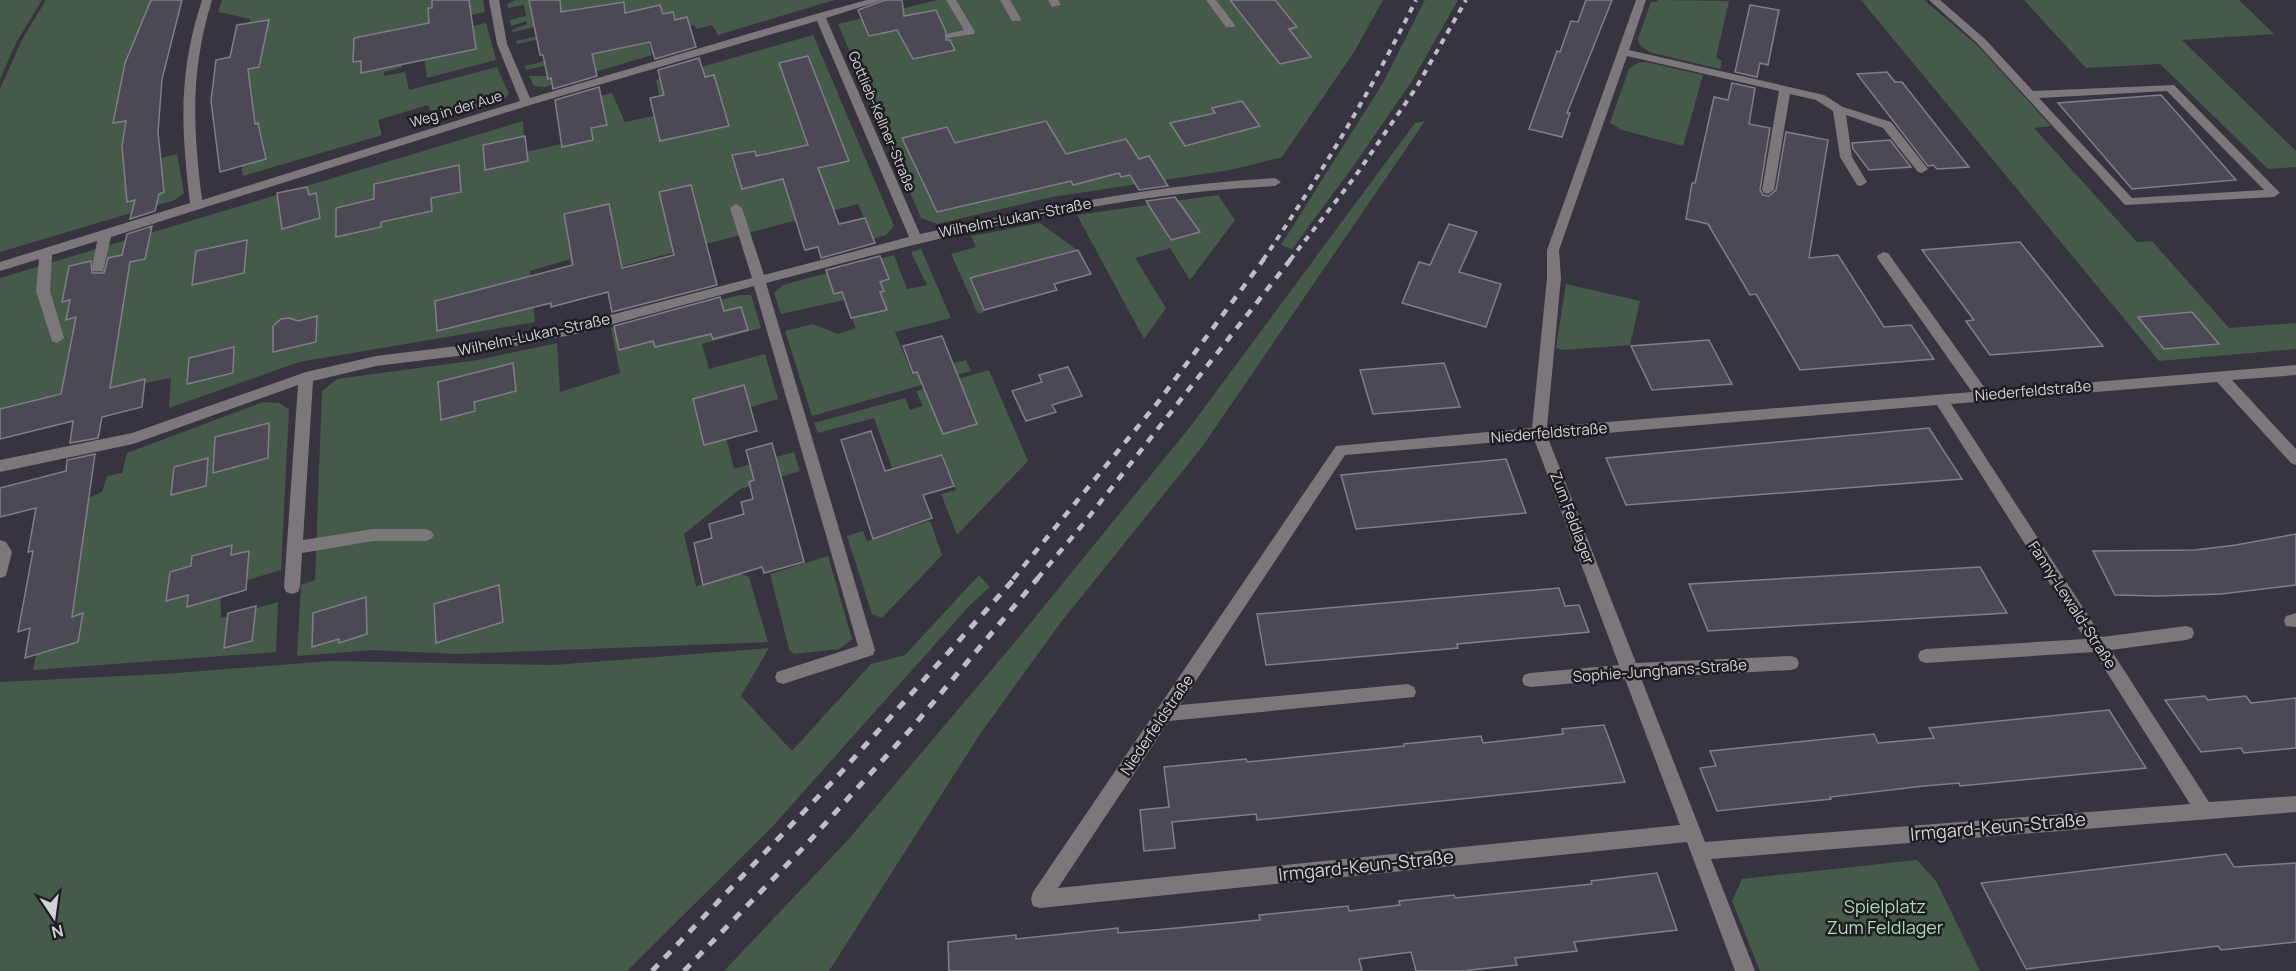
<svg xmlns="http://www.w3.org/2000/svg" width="2296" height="971" viewBox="0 0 2296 971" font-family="Manrope,sans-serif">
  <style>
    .green { fill: #465a4a }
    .building { fill: #4c4954; stroke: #817e8a; stroke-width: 1.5 }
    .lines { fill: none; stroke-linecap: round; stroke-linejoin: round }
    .minor { fill: #7b777b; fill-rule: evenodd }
    .rail-far2 { stroke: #bebcc4; stroke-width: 4; stroke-dasharray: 6 6; stroke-linecap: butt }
    .rail-far1 { stroke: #bebcc4; stroke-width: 4.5; stroke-dasharray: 8 8; stroke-linecap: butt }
    .rail { stroke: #bebcc4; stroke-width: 5; stroke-dasharray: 9 9; stroke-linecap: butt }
    .labels { text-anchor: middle; stroke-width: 5; stroke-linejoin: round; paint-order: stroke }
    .far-street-label { font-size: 14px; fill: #d3d1d8; stroke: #1e1d22 }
    .street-label { font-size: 15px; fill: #d3d1d8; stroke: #1e1d22 }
    .near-street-label { font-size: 18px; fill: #d3d1d8; stroke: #1e1d22 }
    .near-park-label { font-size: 18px; fill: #aadbb5; stroke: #1e1d22 }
  </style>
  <rect width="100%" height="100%" fill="#37343f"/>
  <g class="green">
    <path d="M0 0H42L17 41 0 79Z"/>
    <path d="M46 0H166L145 163 177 154 184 193 175 200 0 252V89L22 40Z"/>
    <path d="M222 0H483L485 12 393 31 475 42 473 26 486 23 496 60 427 78 424 55 402 59V67L384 72V76L405 72 409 90 497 67 509 94 503 100 435 121 428 105 378 120 382 135 243 176 232 102 238 62 250 19 218 12Z"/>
    <path d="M515 0H834L718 35 712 25 697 29 694 25 646 33 652 55 545 87 534 86 529 76H549L547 65 526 70 525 66 545 61 540 39 517 44 516 41 538 36 536 27 513 32 512 30 527 24 526 21 511 26 510 20 526 16 524 5 508 8 507 4Z"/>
    <path d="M938 0H1383L1354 52 1282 157 1230 170 1052 197 937 224 921 218 838 24Z"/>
    <path d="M1425 0H1458L1412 81 1352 168 1292 249 1281 245 1383 83Z"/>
    <path d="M1658 0 1729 1 1716 57 1722 61 1720 69 1649 52 1639 44 1638 39 1651 2H1657Z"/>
    <path d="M1861 0H1924L1978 46 2051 126 2034 128 2137 242 2152 241 2229 328 2296 323V349L2159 361Z"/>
    <path d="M2024 0H2239L2274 34 2182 40 2296 151V167L2268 169 2160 64 2086 68Z"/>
    <path d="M813 35 894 226 886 235 873 239 858 204 573 279 570 259 530 271 535 322 299 362 169 408 171 378 0 411V278L523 121 525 152 566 143 557 108 612 93 625 122 663 114 656 80Z"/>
    <path d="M1646 62 1703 75 1683 146 1622 130 1610 123 1629 69 1638 63Z"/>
    <path d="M1425 121 1202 447 1061 622 980 734 829 971H724L847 841 1015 642 1190 427 1415 123Z"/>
    <path d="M1218 195 1235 220 1190 280 1170 248 1135 258 1166 308 1144 339 1077 215Z"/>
    <path d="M1040 223 1077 250 969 278 984 312 978 314 951 254 976 247 971 236Z"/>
    <path d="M921 249 951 318 895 332 912 374 966 360 971 371 812 416 785 331 813 324 838 334 856 328 844 300 781 314 774 293 783 285 894 255 907 289 927 285 911 252Z"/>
    <path d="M1566 284 1640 301 1630 345 1564 350 1556 348Z"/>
    <path d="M740 295H751L761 328 702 344 709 369 765 354 778 399 721 416 734 469 794 452 800 471 740 489 684 534 696 586 738 573 749 577 768 642 457 654 372 650 297 656 301 585 315 580 322 391 337 379 478 360 557 343 560 392 620 373 611 328Z"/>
    <path d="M989 370 1028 461 957 535 941 494 956 490 943 454 892 468 874 418 818 433 814 423 905 398 910 410 923 406 916 391Z"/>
    <path d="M263 402 279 403 289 409 281 570 220 588 221 618 278 602 276 652 33 670 68 507 102 492 107 476 122 473 127 453Z"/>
    <path d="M930 521 942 555 882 618 872 614 847 536 863 531 867 541Z"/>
    <path d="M828 556 852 639 839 649 794 654 789 649 770 574Z"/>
    <path d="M979 575 990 587 970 605 773 826 627 971H0V682L163 674 330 661 554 665 769 648 741 696 792 751 871 664 905 655Z"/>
    <path d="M1917 860 1936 881 1980 971H1760L1732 901 1742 879Z"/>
  </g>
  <g class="building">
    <path d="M151 0H182L162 79 158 132 164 192 159 194 155 211 130 219 135 200 127 202 122 146 126 121 113 123 125 63Z"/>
    <path d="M432 0H469L476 49 361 73V61L353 62 354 38 429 23 428 8H432Z"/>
    <path d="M529 0H560L561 12 624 2 625 13 660 5 663 14 673 12 675 20 687 17 696 47 655 59 650 42 592 54 597 76 553 89 551 78 548 79 543 55H540Z"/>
    <path d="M885 0H902L904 16 936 10 946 32V40H950L955 50 913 59 897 30 869 36 858 10Z"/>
    <path d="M1230 0H1275L1297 27 1289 29 1311 57 1280 64Z"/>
    <path d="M1586 0H1612L1567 113H1570L1562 137 1529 129 1557 51 1560 52 1571 21 1578 22Z"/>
    <path d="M1750 5 1779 10 1768 65 1760 63 1757 77 1735 72Z"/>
    <path d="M269 20 259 67 248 69 255 124 258 123 266 159 220 172 211 101 216 60 230 57 237 25Z"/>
    <path d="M808 56 849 161 818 168 839 224 865 218 875 243 821 258 818 247 805 250 783 179 742 189 732 155 755 151 756 156 808 145 779 63Z"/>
    <path d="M699 58 705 77 714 75 729 126 660 141 650 98 664 95 658 70Z"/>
    <path d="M1887 72 1895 82H1902L1969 167 1937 169 1933 165 1928 166 1857 74Z"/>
    <path d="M1732 83 1755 88 1749 124 1770 128 1760 190 1763 195 1769 196 1776 190 1786 132 1828 140 1809 258 1838 255 1884 327 1911 325 1934 359 1800 370 1756 294 1750 295 1708 224 1686 219 1692 183H1695L1714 97 1728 100Z"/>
    <path d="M599 87 607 125 591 128 593 140 562 147 555 100Z"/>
    <path d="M2161 95 2236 180 2132 189 2058 103Z"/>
    <path d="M1242 101 1260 126 1185 146 1170 123 1215 113 1212 108Z"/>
    <path d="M1046 121 1066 154 1126 139 1139 159 1149 156 1168 186 1139 190 1130 175 1121 177 1119 173 1073 185 1071 181 937 212 902 138 947 127 955 143Z"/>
    <path d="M525 136 528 161 485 170 483 145Z"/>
    <path d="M1890 140 1911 167 1869 170 1853 149 1852 143Z"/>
    <path d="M459 165 461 192 431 198 432 211 381 222V227L336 237V208L374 199V184Z"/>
    <path d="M691 185 717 285 612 312 608 292 551 307V303L437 331 435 301 573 265 564 214 609 204 622 268 674 255 659 192Z"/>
    <path d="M307 187 309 195 316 193 320 218 282 229 277 193Z"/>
    <path d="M1175 197 1200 232 1171 240 1146 201Z"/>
    <path d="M1449 224 1477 232 1459 272 1501 284 1486 327 1402 303 1419 262 1430 265Z"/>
    <path d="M152 226 145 259 130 262 110 388 145 379 142 407 102 417 98 438 70 443 73 421 0 439V409L61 394 76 317 66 320 70 300 62 302 69 266 91 261 92 273H104L108 258 122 255 127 234Z"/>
    <path d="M247 240 244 273 192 285 196 251Z"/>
    <path d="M2020 242 2088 327 2103 346 1990 355 1966 321 1974 320 1922 250Z"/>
    <path d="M1078 250 1091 274 1054 284 1057 290 984 310 970 278Z"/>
    <path d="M880 256 889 279 880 282 884 291 880 292 887 310 851 318 842 292 834 294 826 270Z"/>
    <path d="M720 297 724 311 741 307 748 330 713 339 711 334 655 347 653 341 619 350 614 326Z"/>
    <path d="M2192 312 2219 344 2164 349 2138 317Z"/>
    <path d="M317 316 316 342 273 352V326L281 319 289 318 298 321Z"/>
    <path d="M942 336 977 424 943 434 917 372 913 373 903 346Z"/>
    <path d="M1709 340 1732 384 1652 390 1631 346Z"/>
    <path d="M234 347 233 373 187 384 189 358Z"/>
    <path d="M513 363 516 391 474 402 475 411 441 420 438 382Z"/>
    <path d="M1444 363 1460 407 1373 414 1360 370Z"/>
    <path d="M1068 367 1082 396 1052 405 1056 412 1026 421 1012 391 1042 382 1039 375Z"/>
    <path d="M744 385 757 431 704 445 693 399Z"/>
    <path d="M269 423 268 458 213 473 215 437Z"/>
    <path d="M1929 428 1962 479 1626 505 1606 458Z"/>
    <path d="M871 431 885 471 942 455 954 486 923 495 932 518 873 539 841 440Z"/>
    <path d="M772 443 804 562 764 573 762 567 703 585 694 543 712 538 709 524 744 514 741 502 753 499 749 482 754 480 746 450Z"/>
    <path d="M95 454 72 617 83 613 78 642 25 658 30 628 18 632 33 551 28 552 36 508 0 517V488L66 471 67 460Z"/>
    <path d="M208 458 206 486 171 495 174 467Z"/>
    <path d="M1506 459 1526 513 1356 529 1341 475Z"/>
    <path d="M2296 534V585L2221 594 2158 596 2115 595 2093 551 2195 550 2236 545Z"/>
    <path d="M232 545 231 555 249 551 246 590 187 607 188 595 166 601 170 572 191 566 192 556Z"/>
    <path d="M1980 567 2007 613 1708 631 1689 584Z"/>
    <path d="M499 585 503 622 436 643 434 604Z"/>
    <path d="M1559 588 1565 606 1579 605 1589 632 1457 644 1458 648 1266 665 1257 614Z"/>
    <path d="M366 597 367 634 339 643V639L312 647 313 613Z"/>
    <path d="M256 606 252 641 224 648 228 613Z"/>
    <path d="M2205 696 2208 700 2246 696 2251 703 2296 698V748L2244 753 2241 748 2201 752 2165 700Z"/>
    <path d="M2109 710 2146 768 1960 786 1959 783 1924 786 1830 797 1831 799 1717 811 1700 768 1716 766 1710 751 1874 734 1878 743 1934 738 1929 728Z"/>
    <path d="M1604 725 1625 782 1257 820 1256 814 1172 822 1175 848 1144 851 1140 810 1169 807 1164 767 1246 759 1247 762 1404 746V744L1481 736 1483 743 1563 734 1562 729Z"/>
    <path d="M2226 854 2234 867 2296 863V942L2221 950 2218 946 2026 969 1981 883Z"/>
    <path d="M1657 873 1677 930 1574 942 1577 951 1515 958 1517 965 1461 971H1416L1411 952 1359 959 1362 971H949L948 942 1016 935V939L1118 928V933L1177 928 1260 920 1259 915 1348 906 1349 911 1400 905 1399 901 1454 895 1455 898 1592 884 1591 881Z"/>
  </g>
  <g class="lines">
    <g class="minor">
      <path d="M202 0H212C190 72 193 126 202 200L520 101 497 44 489 0H499L507 44 530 98 816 14 867 0H883L826 18 920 234C1038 209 1155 184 1275 178L1281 182 1275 186C1102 194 933 239 766 283L875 650 873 655 783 684 777 682 775 677 777 672 858 646 754 286 576 334 474 354 376 366 313 381 303 540 373 529H426L431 531 434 535 431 539 426 541H373L302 553 300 587 298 592 292 594 286 592 284 587 298 385 133 444 0 472V460L132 433 306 372 376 356 474 344 576 324 752 278 730 208 736 204 742 208 764 275 909 237 817 21 530 105 111 237 103 271H93L92 268 97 241 52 255 50 291 64 338 57 343 52 341 36 291 39 259 0 271V262L190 203C181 128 178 73 202 0Z"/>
      <path d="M946 0H956L975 32 974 34 947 38V34L964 30Z"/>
      <path d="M1000 0H1010L1021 19 1020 21H1012Z"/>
      <path d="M1048 0H1058L1061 5 1052 7Z"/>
      <path d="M1206 0H1216L1235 25 1234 27H1226Z"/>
      <path d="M1636 0H1646L1629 50 1824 95 1843 107 1891 122 1928 169 1922 173 1918 172 1883 128 1846 115 1852 157 1867 182 1861 186 1857 185 1840 157 1833 111 1816 100 1790 94 1774 190 1768 194 1764 193 1762 190 1779 91 1627 56 1559 250 1561 278 1547 427 1972 392 1878 259 1877 256 1883 252 1888 253 1987 391 2296 365V375L2232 380 2296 449V465L2291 463 2217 382 1951 404 2102 637 2186 626 2192 628 2194 633 2192 638 2186 640 2111 650 2209 802 2296 796V812L1711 859 1755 971H1735L1687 842 1040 908 1033 906 1031 899 1033 892 1336 446 1532 428 1547 278V250ZM1937 405 2085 639 1926 649 1920 651 1918 656 1920 661 1926 663 2094 652 2190 804 1705 842 1641 678 1791 670 1797 668 1799 663 1797 658 1791 656 1636 663 1548 438ZM1534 439 1619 665 1530 673 1524 675 1522 680 1524 685 1530 687 1625 679 1680 825 1058 888 1169 721 1414 697 1416 692 1414 687 1408 684 1180 705 1345 455Z"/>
      <path d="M1929 0H1940L1985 39 2033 91 2174 85 2280 193 2274 197 2125 205 1977 43ZM2167 91 2264 190 2132 198 2039 98Z"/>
      <path d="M0 540 6 542 12 552 6 576 0 578Z"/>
      <path d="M2296 613V627L2286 626 2284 621 2286 616Z"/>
    </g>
    <g class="rail-far2">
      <path d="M1263 260C1320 176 1371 91 1416 0"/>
      <path d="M1290 260 1354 178 1416 88 1466 0"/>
    </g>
    <g class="rail-far1">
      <path d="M1013 579 1159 401 1264 259"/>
      <path d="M1037 579 1084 523 1291 259"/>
    </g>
    <g class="rail">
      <path d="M652 971 836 778 1015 578"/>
      <path d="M684 971 804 847 910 730 1038 578"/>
    </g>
  </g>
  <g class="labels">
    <g class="far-street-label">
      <text transform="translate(456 109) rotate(-17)" y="5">Weg in der Aue</text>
      <text transform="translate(882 121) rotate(67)" y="5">Gottlieb-Kellner-Straße</text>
    </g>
    <g class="street-label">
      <text transform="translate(1015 218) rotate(-11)" y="5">Wilhelm-Lukan-Straße</text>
      <text transform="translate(534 335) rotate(-12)" y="5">Wilhelm-Lukan-Straße</text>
      <text transform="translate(2033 391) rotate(-5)" y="5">Niederfeldstraße</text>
      <text transform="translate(1549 433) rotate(-5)" y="5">Niederfeldstraße</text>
      <text transform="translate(1572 518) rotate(69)" y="5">Zum Feldlager</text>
      <text transform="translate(2072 605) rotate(57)" y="5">Fanny-Lewald-Straße</text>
      <text transform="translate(1660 671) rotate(-4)" y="5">Sophie-Junghans-Straße</text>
      <text transform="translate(1157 725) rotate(-56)" y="5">Niederfeldstraße</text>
    </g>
    <g class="near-street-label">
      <text transform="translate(1998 827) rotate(-5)" y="6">Irmgard-Keun-Straße</text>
      <text transform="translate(1366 866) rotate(-6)" y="6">Irmgard-Keun-Straße</text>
    </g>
    <g class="near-park-label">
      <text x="1885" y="913">Spielplatz<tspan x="1885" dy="21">Zum Feldlager</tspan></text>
    </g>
  </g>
  <g transform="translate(54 917) rotate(167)" stroke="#1e1d22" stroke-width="4.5" paint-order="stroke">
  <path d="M0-4.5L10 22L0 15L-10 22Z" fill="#d3d1d8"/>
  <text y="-9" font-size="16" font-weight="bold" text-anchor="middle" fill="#d3d1d8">N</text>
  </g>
</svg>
